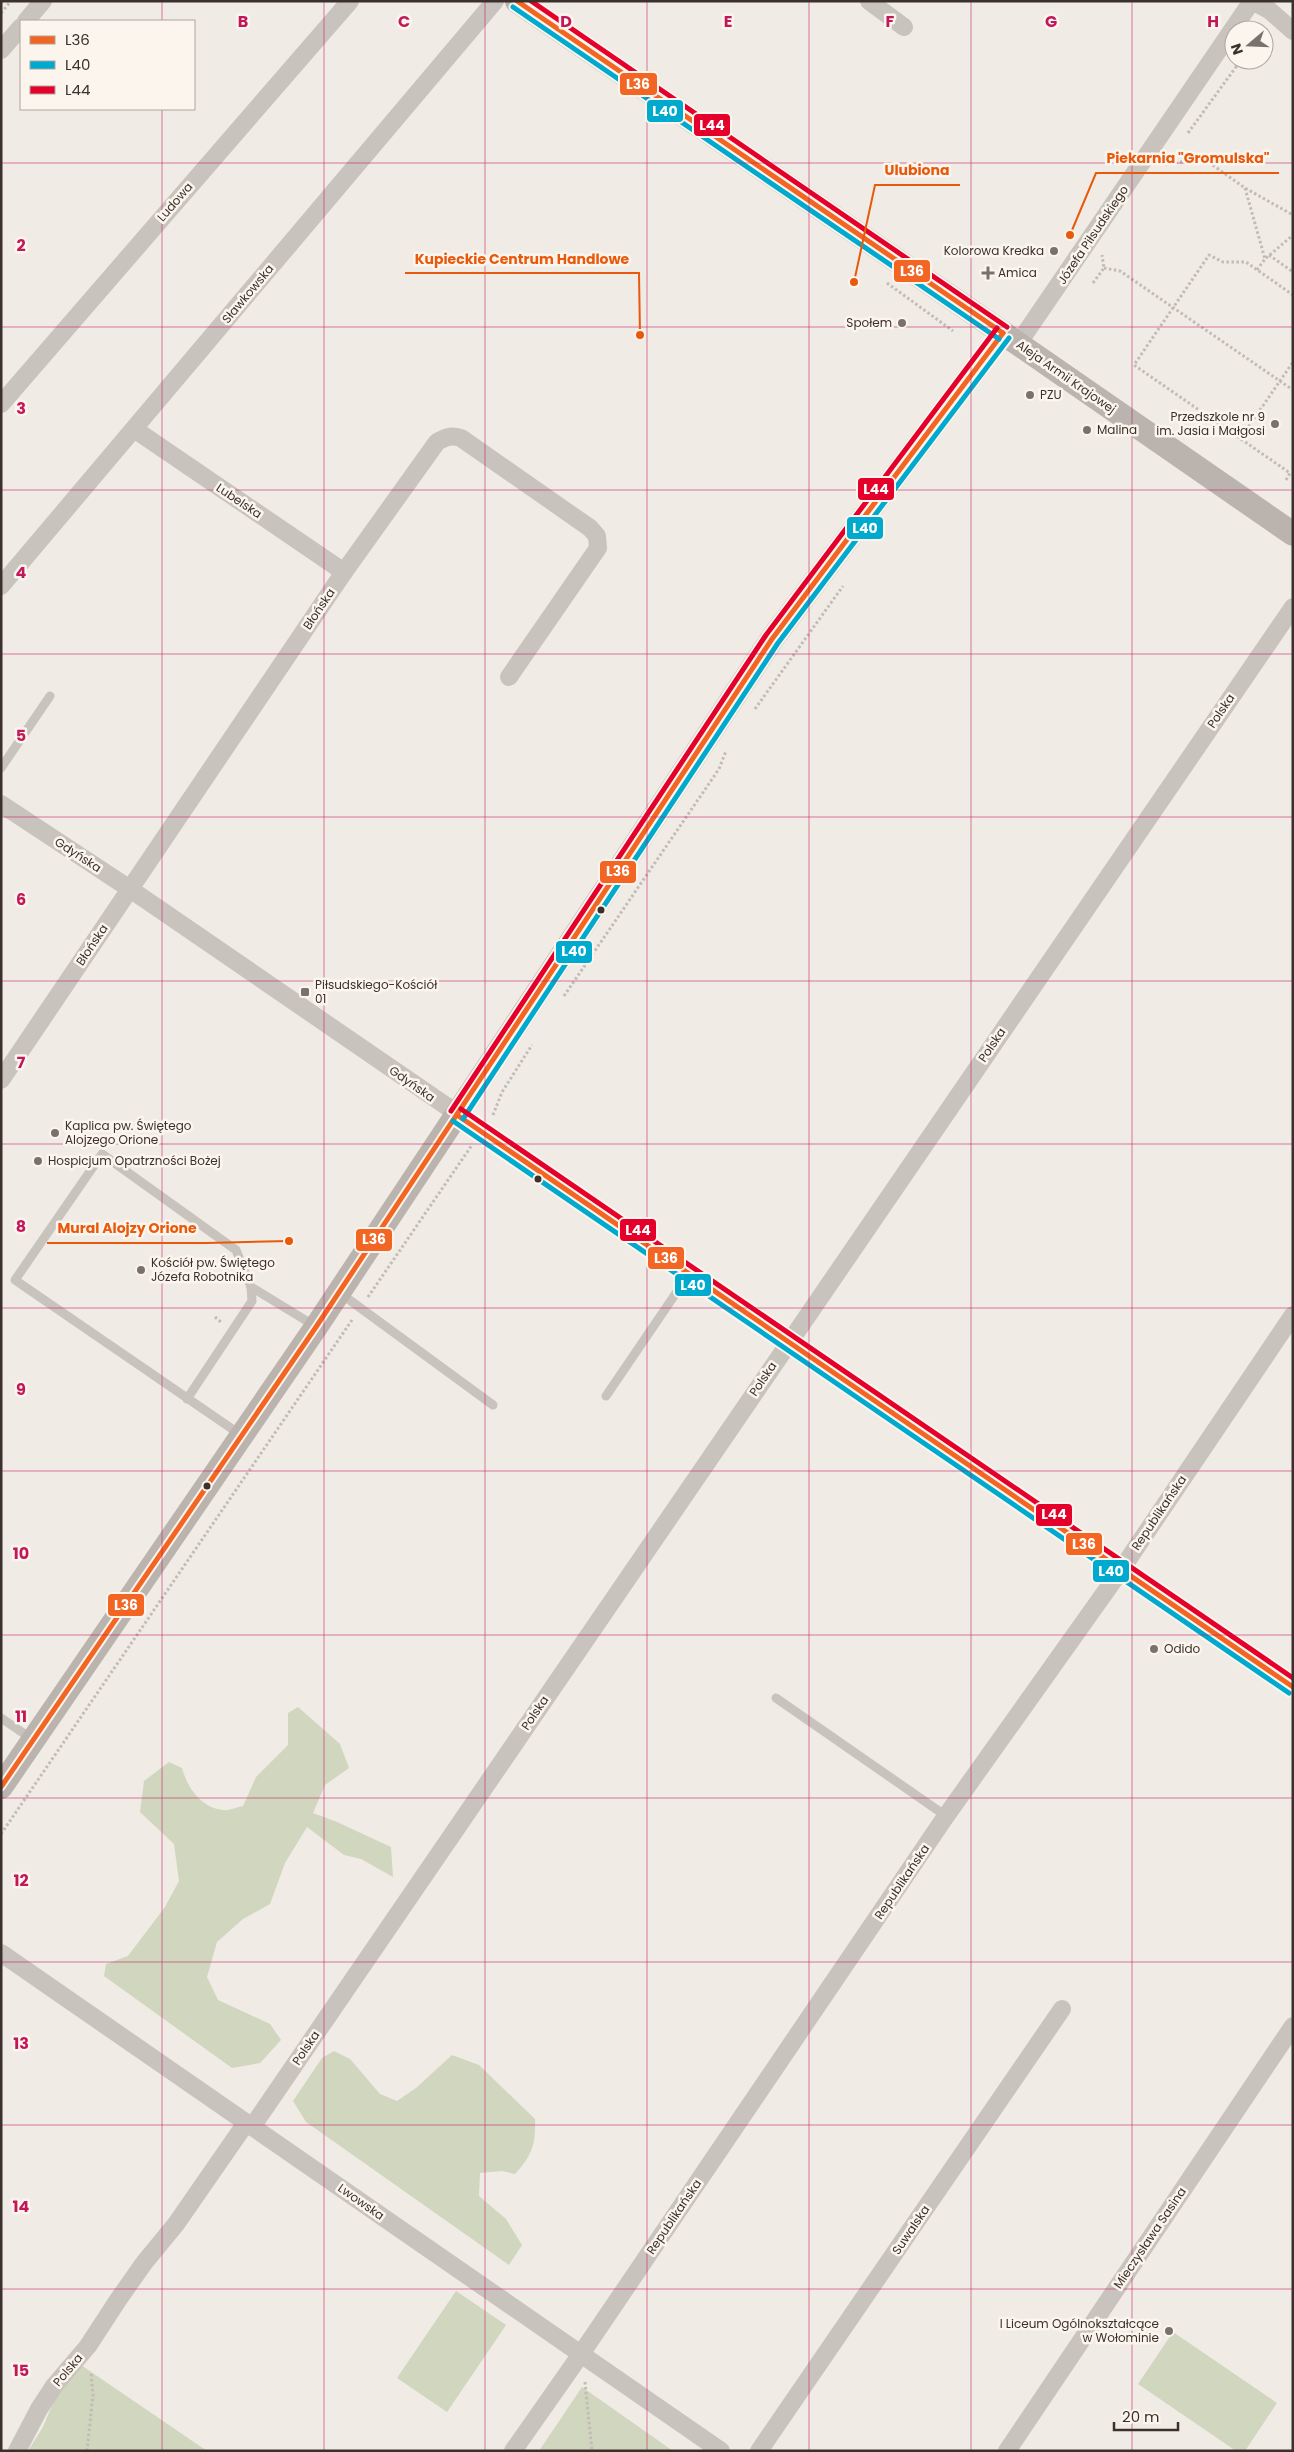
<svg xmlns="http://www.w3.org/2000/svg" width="1294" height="2452" viewBox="0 0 1294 2452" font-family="Poppins,sans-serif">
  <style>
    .green { fill: #d1d6bf }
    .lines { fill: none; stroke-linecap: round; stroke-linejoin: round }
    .path { stroke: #c2bbb6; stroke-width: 3; stroke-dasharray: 2.5 2.5; stroke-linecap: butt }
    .lane { stroke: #c9c3be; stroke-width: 9 }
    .street { stroke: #c9c3be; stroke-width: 18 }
    .secondary { stroke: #bab3ae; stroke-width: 24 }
    .bus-1-casing { stroke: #fbf5ee; stroke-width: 9 }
    .bus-2-casing { stroke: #fbf5ee; stroke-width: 9 }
    .bus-3-casing { stroke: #fbf5ee; stroke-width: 9 }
    .bus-1 { stroke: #f26522; stroke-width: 5 }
    .bus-2 { stroke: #00a9ce; stroke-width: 5 }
    .bus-3 { stroke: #e4002b; stroke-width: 5 }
    .grid { fill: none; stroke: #c2185b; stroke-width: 1; stroke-opacity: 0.55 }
    .poi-dot { fill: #7a716c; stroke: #fbf5ee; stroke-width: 2 }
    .bus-dot { fill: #3b302b; stroke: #fbf5ee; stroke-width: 2 }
    .labels { text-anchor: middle; stroke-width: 5; stroke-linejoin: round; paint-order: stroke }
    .street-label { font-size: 12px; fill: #3b302b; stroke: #fbf5ee }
    .poi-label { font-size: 12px; fill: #3b302b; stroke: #fbf5ee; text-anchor: start }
    .grid-label { font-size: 16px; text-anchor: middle; font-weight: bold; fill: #c2185b; stroke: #fbf5ee; stroke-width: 5; stroke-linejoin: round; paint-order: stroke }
    .leader { fill: none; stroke: #e8590c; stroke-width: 2 }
    .callout-dot { fill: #e8590c; stroke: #fbf5ee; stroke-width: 2 }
    .callout-label { font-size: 14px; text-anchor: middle; font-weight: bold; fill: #e8590c; stroke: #fbf5ee; stroke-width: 5; stroke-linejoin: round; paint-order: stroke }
    .line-badge { stroke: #fbf5ee; stroke-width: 2 }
    .badge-label { font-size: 14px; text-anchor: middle; font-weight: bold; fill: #fff }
  </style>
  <rect width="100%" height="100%" fill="#f0ebe5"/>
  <g class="green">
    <path d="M298 1707 340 1744 349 1768 325 1785 313 1813 337 1822 391 1847 393 1877 361 1859 344 1855 307 1827 285 1863 270 1904 243 1919 217 1942 207 1977 218 2000 270 2024 281 2040 260 2063 232 2068 104 1976 106 1964 128 1956 165 1907 179 1881 174 1844 140 1812 144 1781 169 1762 182 1768C187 1787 201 1808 223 1810 229 1811 237 1807 243 1806L256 1777 288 1745V1713Z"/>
    <path d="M334 2051 350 2059 380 2094 397 2101 416 2088 452 2055 479 2065 535 2119C536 2144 532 2155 515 2174L502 2171 480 2173 479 2196 506 2219 522 2245 509 2265 306 2122 293 2101 322 2058Z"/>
    <path d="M456 2291 506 2325 447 2412 397 2378Z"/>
    <path d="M1173 2332 1277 2403 1245 2451H1236L1138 2384Z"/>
    <path d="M81 2365 207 2451H28L43 2427 60 2386Z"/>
    <path d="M582 2387 673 2451H539Z"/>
  </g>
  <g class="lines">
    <g class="path">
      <path d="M1 13 11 1"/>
      <path d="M1188 133 1241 60"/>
      <path d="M1165 164 1204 159 1245 188 1293 215"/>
      <path d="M1245 188 1265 259 1293 235"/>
      <path d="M1269 255 1293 272"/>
      <path d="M1104 268 1120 271 1293 390"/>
      <path d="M1257 270 1265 259"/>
      <path d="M887 283 953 331"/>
      <path d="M1093 283 1104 268 1102 255"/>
      <path d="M1240 439 1293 362"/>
      <path d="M1286 480 1290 473 1134 365 1209 255 1223 262H1246L1293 295"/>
      <path d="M755 709 843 586"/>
      <path d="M564 996 719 769 726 751"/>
      <path d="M493 1115 502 1092 532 1045"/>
      <path d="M368 1297 472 1145"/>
      <path d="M215 1317 222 1323"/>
      <path d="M1 1834 352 1320"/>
      <path d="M585 2382 592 2451"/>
      <path d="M87 2451 93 2395 91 2372"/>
    </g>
    <g class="lane">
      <path d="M1 768 50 696"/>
      <path d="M251 1287 315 1326"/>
      <path d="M340 1293 493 1405"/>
      <path d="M606 1396 689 1274"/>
      <path d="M187 1399 252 1301 251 1287 236 1250 102 1154 15 1280 241 1435"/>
      <path d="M776 1698 946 1816"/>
      <path d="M1 1718 32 1739"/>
    </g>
    <g class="street">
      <path d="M869 1 904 27"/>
      <path d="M26 21 43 1"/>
      <path d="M1 50 21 27"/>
      <path d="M1018 344 1252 1 1269 10 1293 31"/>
      <path d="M1 404 350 1"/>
      <path d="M134 429 344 572"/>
      <path d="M1 586 495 1"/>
      <path d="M1 804 130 889 1293 1687"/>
      <path d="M1 1080 344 572 437 442C446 437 451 435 461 438L590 528 597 536 598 548 509 677"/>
      <path d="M1 1953 721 2451"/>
      <path d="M252 2127 1293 607"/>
      <path d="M17 2451 39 2409 54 2386 88 2346 118 2300 144 2263 176 2224 246 2123"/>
      <path d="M513 2451 581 2354 946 1816 1121 1570 1293 1315"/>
      <path d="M759 2451 1062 2009"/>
      <path d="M1007 2451 1293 2026"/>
    </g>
    <g class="secondary">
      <path d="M517 1 968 309 1293 534"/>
      <path d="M1 1787 316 1327 772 639 1003 333"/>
    </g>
    <g class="bus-1-casing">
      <g id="bus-1">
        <path d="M517 1 1003 333"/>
        <path d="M457 1115 1293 1687"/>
        <path d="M1 1787 316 1327 772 639 1003 333"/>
      </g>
    </g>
    <g class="bus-2-casing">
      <g id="bus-2">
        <path d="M513 7 999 339"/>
        <path d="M463 1119 778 643 1009 338"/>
        <path d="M453 1121 1289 1693"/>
      </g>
    </g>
    <g class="bus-3-casing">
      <g id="bus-3">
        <path d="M531 1 1007 327"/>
        <path d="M461 1109 1293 1678"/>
        <path d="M451 1111 766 635 997 328"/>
      </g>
    </g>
    <use href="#bus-1" class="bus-1"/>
    <use href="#bus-2" class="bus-2"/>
    <use href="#bus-3" class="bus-3"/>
  </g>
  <path class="grid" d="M162 1V21M324 1V2451M485 1V2451M647 1V2451M809 1V2451M971 1V2451M1132 1V2451M162 109V2451M1 163H1293M1 327H1293M1 490H1293M1 654H1293M1 817H1293M1 981H1293M1 1144H1293M1 1308H1293M1 1471H1293M1 1635H1293M1 1798H1293M1 1962H1293M1 2125H1293M1 2289H1293"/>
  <g class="poi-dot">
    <circle cx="1054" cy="251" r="5"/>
    <path d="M985.5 265.5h5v5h5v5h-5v5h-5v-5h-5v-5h5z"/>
    <circle cx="902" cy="323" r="5"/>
    <circle cx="1030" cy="395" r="5"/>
    <circle cx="1275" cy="424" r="5"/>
    <circle cx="1087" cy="430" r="5"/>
    <rect x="300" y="987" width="10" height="10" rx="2.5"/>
    <circle cx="55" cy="1133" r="5"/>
    <circle cx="38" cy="1161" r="5"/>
    <circle cx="141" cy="1270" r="5"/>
    <circle cx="1154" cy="1649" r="5"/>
    <circle cx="1169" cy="2331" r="5"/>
  </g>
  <g class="bus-dot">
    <circle cx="601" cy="910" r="4.5"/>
    <circle cx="538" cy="1179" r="4.5"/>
    <circle cx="207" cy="1486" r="4.5"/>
  </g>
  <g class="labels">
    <g class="street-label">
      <text transform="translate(175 202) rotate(-49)" y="4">Ludowa</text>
      <text transform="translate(1093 235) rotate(-56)" y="4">Józefa Piłsudskiego</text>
      <text transform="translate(248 294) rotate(-50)" y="4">Sławkowska</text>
      <text transform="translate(1066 377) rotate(35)" y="4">Aleja Armii Krajowej</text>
      <text transform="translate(239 501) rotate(34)" y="4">Lubelska</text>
      <text transform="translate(319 609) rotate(-56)" y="4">Błońska</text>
      <text transform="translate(1221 711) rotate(-56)" y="4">Polska</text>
      <text transform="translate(78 855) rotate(33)" y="4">Gdyńska</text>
      <text transform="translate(92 945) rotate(-56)" y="4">Błońska</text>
      <text transform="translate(992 1045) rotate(-56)" y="4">Polska</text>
      <text transform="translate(412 1084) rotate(35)" y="4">Gdyńska</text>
      <text transform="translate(763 1379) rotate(-56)" y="4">Polska</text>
      <text transform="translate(1159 1513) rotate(-56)" y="4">Republikańska</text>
      <text transform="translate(535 1713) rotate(-56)" y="4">Polska</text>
      <text transform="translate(902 1882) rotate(-56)" y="4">Republikańska</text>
      <text transform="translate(306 2048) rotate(-56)" y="4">Polska</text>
      <text transform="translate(361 2202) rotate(35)" y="4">Lwowska</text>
      <text transform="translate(674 2217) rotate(-56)" y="4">Republikańska</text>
      <text transform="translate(911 2230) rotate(-56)" y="4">Suwalska</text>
      <text transform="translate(1150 2238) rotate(-56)" y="4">Mieczysława Sasina</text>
      <text transform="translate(68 2370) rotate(-50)" y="4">Polska</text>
    </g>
    <g class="poi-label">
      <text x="1044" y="255" text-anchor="end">Kolorowa Kredka</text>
      <text x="998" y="277">Amica</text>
      <text x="892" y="327" text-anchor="end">Społem</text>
      <text x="1040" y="399">PZU</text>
      <text x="1265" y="421" text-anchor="end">Przedszkole nr 9<tspan x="1265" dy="14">im. Jasia i Małgosi</tspan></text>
      <text x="1097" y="434">Malina</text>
      <text x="315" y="989">Piłsudskiego-Kościół<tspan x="315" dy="14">01</tspan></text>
      <text x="65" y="1130">Kaplica pw. Świętego<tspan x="65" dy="14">Alojzego Orione</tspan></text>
      <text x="48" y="1165">Hospicjum Opatrzności Bożej</text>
      <text x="151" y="1267">Kościół pw. Świętego<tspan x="151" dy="14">Józefa Robotnika</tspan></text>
      <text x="1164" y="1653">Odido</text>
      <text x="1159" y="2328" text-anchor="end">I Liceum Ogólnokształcące<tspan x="1159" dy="14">w Wołominie</tspan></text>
    </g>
  </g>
  <g class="grid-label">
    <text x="243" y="27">B</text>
    <text x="404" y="27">C</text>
    <text x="566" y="27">D</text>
    <text x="728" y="27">E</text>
    <text x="890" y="27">F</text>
    <text x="1051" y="27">G</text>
    <text x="1213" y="27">H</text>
    <text x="21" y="251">2</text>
    <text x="21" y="414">3</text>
    <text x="21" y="578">4</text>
    <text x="21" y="741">5</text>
    <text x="21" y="905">6</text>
    <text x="21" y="1068">7</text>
    <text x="21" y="1232">8</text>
    <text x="21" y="1395">9</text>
    <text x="21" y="1559">10</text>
    <text x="21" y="1722">11</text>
    <text x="21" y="1886">12</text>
    <text x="21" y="2049">13</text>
    <text x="21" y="2212">14</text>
    <text x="21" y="2376">15</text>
  </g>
  <path class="leader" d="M1070 235L1096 173H1279M854 282L875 185H960M640 335L639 273H405M289 1241L207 1243H47"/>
  <g class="callout-dot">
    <circle cx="1070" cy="235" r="5"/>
    <circle cx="854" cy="282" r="5"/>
    <circle cx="640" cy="335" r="5"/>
    <circle cx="289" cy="1241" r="5"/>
  </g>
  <g class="callout-label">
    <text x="1188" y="163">Piekarnia "Gromulska"</text>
    <text x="917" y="175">Ulubiona</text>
    <text x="522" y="264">Kupieckie Centrum Handlowe</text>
    <text x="127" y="1233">Mural Alojzy Orione</text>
  </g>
  <g class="line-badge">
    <rect x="619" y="72" width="39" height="24" rx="5" fill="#f26522"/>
    <rect x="646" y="99" width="38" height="24" rx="5" fill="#00a9ce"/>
    <rect x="693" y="113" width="38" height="24" rx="5" fill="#e4002b"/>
    <rect x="893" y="259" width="38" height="24" rx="5" fill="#f26522"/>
    <rect x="857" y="477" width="38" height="24" rx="5" fill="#e4002b"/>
    <rect x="846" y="516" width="38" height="24" rx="5" fill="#00a9ce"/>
    <rect x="599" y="860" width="38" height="24" rx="5" fill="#f26522"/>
    <rect x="555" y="940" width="38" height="24" rx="5" fill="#00a9ce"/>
    <rect x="619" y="1218" width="38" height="24" rx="5" fill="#e4002b"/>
    <rect x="355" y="1228" width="38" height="24" rx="5" fill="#f26522"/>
    <rect x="647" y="1246" width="38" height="24" rx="5" fill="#f26522"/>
    <rect x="674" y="1273" width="38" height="24" rx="5" fill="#00a9ce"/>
    <rect x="1035" y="1503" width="38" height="24" rx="5" fill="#e4002b"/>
    <rect x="1065" y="1532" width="38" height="24" rx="5" fill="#f26522"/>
    <rect x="1092" y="1559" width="38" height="24" rx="5" fill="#00a9ce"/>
    <rect x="107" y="1593" width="38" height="24" rx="5" fill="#f26522"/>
  </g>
  <g class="badge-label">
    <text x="638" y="89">L36</text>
    <text x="665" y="116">L40</text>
    <text x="712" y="130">L44</text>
    <text x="912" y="276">L36</text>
    <text x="876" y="494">L44</text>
    <text x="865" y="533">L40</text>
    <text x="618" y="876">L36</text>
    <text x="574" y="956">L40</text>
    <text x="638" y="1235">L44</text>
    <text x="374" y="1244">L36</text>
    <text x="666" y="1263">L36</text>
    <text x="693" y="1290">L40</text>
    <text x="1054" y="1519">L44</text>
    <text x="1084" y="1549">L36</text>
    <text x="1111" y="1576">L40</text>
    <text x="126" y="1610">L36</text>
  </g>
  <rect width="1294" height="2452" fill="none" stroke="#3b302b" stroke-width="5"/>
  <rect x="20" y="20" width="175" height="90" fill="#fbf5ee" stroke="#aea6a0"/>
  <rect x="30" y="36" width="25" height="8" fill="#f26522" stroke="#aea6a0"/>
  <text x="65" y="45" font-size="15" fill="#3b302b">L36</text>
  <rect x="30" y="61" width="25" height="8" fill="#00a9ce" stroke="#aea6a0"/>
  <text x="65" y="70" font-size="15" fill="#3b302b">L40</text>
  <rect x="30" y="86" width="25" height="8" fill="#e4002b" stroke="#aea6a0"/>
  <text x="65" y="95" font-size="15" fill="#3b302b">L44</text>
  <g transform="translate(1249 45) rotate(251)"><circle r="24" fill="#fbf5ee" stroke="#aea6a0"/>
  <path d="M0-4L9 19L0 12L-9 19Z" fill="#7a716c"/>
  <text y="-8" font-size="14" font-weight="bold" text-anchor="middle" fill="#3b302b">N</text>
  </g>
  <path d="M1114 2422v8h64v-8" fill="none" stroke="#3b302b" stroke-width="2.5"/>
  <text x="1122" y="2422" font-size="15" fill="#3b302b" stroke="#fbf5ee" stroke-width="4" paint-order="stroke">20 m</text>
</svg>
